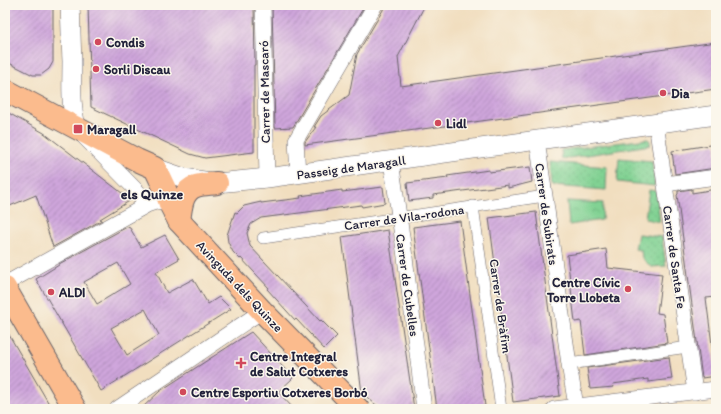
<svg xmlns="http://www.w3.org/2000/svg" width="721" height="414" viewBox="0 0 721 414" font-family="Itim,sans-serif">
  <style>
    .grass { fill: url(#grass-dots); stroke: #527a67 }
    .park { fill: url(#park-crowns); stroke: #527a67 }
    .building { fill: url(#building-hatch); fill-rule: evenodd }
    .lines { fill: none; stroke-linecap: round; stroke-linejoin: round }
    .pedestrian-casing { stroke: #6a6469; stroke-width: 12 }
    .minor-casing { stroke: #6a6469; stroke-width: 16 }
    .tertiary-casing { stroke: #6a6469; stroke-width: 20 }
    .primary-casing { stroke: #6a6469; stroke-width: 24 }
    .pedestrian { stroke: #fff; stroke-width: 11 }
    .minor { stroke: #fff; stroke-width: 15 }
    .tertiary { stroke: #fff; stroke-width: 19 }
    .primary { stroke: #fbbb8d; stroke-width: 22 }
    .poi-dot { fill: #d1495b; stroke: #fbf7ec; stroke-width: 1.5 }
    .labels { text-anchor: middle; stroke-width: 3; stroke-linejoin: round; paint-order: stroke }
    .poi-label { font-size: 13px; font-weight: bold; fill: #22223b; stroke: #fbf7ec; text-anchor: start }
    .street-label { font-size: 13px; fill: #22223b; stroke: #fbf7ec }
    .neighbourhood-label { font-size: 14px; font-weight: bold; fill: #22223b; stroke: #fbf7ec }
  </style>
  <defs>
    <pattern id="grass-dots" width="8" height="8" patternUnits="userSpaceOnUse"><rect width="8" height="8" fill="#81d293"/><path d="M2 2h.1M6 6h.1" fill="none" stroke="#6fb480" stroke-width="1.8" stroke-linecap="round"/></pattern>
    <pattern id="park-crowns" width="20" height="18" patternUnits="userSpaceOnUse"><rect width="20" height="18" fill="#81d293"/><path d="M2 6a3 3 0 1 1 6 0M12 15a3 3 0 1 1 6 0" fill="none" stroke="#6fb480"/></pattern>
    <pattern id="building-hatch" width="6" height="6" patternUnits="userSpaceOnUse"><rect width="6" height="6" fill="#cfa6dc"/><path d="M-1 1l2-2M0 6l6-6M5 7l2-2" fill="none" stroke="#a887b4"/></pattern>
  </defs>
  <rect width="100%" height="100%" fill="#fbf7ec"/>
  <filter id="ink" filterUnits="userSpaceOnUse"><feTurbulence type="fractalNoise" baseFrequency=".025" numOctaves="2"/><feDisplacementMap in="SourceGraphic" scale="8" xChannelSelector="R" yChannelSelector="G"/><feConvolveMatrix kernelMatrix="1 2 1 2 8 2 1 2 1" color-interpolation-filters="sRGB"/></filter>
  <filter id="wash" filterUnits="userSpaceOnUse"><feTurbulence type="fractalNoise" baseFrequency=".012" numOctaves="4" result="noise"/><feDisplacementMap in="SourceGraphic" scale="16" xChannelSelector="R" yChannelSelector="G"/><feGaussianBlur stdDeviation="0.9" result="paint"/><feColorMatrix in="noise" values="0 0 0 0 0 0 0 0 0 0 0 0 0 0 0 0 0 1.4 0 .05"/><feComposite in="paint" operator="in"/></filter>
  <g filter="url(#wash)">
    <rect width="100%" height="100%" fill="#f1debf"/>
    <g class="grass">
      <path d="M648 139 650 141V145L562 159 561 150Z"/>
      <path d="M619 158 652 161 655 186 617 182Z"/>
      <path d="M550 162 607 167 606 190 552 186Z"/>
      <path d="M649 190 656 191 660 222 645 219Z"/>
      <path d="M638 234 662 237 666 266 651 267 642 258 641 250 635 249Z"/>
    </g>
    <path class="park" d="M567 201 603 203 602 220 569 225Z"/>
    <g id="blocks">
      <g class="building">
        <path d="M5 5H53V62L49 69 41 75H33L5 61Z"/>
        <path d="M88 5H254L255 65H254V152L205 158 190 154 91 107Z"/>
        <path d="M272 5H365L293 127 275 128Z"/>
        <path d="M384 5H425L398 57 401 86 716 42V89L305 145V142L316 127H314L321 116 349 95 357 54 383 10Z"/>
        <path d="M5 111 44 133 131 200 100 219 102 220 53 247 36 195 5 208Z"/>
        <path d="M716 144V168L675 174 672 151Z"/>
        <path d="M530 167 532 182 508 188V185L433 195V198L409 201 407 183 448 178 447 176 489 170V172Z"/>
        <path d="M383 187 385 203 362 207 361 205 261 218 251 224 247 233 250 246 320 321 321 320 337 336 324 349 296 319 295 320 267 289 269 288 241 258 240 259 233 252 228 242 227 235 235 212 237 213 244 206 261 202V203L301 198 300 196 342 190V192Z"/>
        <path d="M692 189V193L716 189V297L706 298 716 376 702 378 677 195 678 194V191Z"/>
        <path d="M536 212 560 396 513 402 489 218Z"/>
        <path d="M460 221 485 406 459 409H437L413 227Z"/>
        <path d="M127 227 130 228 141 247 165 235 179 259 156 272 167 293 193 279 208 304 219 297 231 309 101 391 36 279 59 265V264ZM118 263 130 284 97 304 84 282ZM145 309 159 335 127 355 111 328Z"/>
        <path d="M388 230 414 409H381L362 393 342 237Z"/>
        <path d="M606 249 608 268 662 274 657 313 663 314 667 343 585 355 581 321 575 322 567 255Z"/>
        <path d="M5 328 52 409H5Z"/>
        <path d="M251 332 293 378 278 392 294 409H141L160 391Z"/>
        <path d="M669 357 672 379 648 382V379L613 384 614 387 590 389 587 368Z"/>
      </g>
    </g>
  </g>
  <g filter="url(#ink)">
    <use href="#blocks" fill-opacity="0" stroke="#6a6469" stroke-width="1"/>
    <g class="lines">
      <g class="pedestrian-casing">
        <g id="pedestrian">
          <path d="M473 206 501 409"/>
          <path d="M263 238 545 196"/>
          <path d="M569 364 688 347"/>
        </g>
      </g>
      <g class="minor-casing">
        <g id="minor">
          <path d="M263 5 267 178"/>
          <path d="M656 123 695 392"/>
          <path d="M84 137 142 196 143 203 139 209"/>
          <path d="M537 140 569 364 576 406"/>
          <path d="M391 161 405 257 424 409"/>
          <path d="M298 175 296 140 375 5"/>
          <path d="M665 184 716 177"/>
          <path d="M5 284 147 205 156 202 170 204"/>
          <path d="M117 409 262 311"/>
          <path d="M554 409 716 389"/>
        </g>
      </g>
      <g class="tertiary-casing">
        <g id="tertiary">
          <path d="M70 5C71 24 71 42 72 61 72 83 70 107 77 129"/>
          <path d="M155 168 184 178 217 183 267 178 716 115"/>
        </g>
      </g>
      <g class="primary-casing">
        <g id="primary">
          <path d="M5 90 137 160 155 168 165 189 170 204 179 221 262 311 358 409"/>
          <path d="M179 221C181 209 181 191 196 186 202 184 210 184 217 183"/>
          <path d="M5 288 75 409"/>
        </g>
      </g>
      <use href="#pedestrian" class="pedestrian"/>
      <use href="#minor" class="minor"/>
      <use href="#tertiary" class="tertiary"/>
      <use href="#primary" class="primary"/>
    </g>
  </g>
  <g class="poi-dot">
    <circle cx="98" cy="42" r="4"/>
    <circle cx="96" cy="69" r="4"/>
    <circle cx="663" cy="93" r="4"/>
    <circle cx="438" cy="123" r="4"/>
    <rect x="73" y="124" width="10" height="10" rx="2"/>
    <circle cx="628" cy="289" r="4"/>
    <circle cx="51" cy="292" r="4"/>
    <path d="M239 357h4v4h4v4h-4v4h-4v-4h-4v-4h4z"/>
    <circle cx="183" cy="392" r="4"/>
  </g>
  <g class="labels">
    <g class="poi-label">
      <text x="106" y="47">Condis</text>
      <text x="104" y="74">Sorli Discau</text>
      <text x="671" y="98">Dia</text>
      <text x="446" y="128">Lidl</text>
      <text x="87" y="134">Maragall</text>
      <text x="620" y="287" text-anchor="end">Centre Cívic<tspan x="620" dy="15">Torre Llobeta</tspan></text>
      <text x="59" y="297">ALDI</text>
      <text x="250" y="361">Centre Integral<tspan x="250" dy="15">de Salut Cotxeres</tspan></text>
      <text x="191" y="397">Centre Esportiu Cotxeres Borbó</text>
    </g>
    <g class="street-label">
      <text transform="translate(264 92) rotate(-91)" y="5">Carrer de Mascaró</text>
      <text transform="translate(351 167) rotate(-8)" y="5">Passeig de Maragall</text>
      <text transform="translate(547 214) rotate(82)" y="5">Carrer de Subirats</text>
      <text transform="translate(404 217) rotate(-8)" y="5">Carrer de Vila-rodona</text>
      <text transform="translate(675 257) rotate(82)" y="5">Carrer de Santa Fe</text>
      <text transform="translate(408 285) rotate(82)" y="5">Carrer de Cubelles</text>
      <text transform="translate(240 286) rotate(47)" y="5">Avinguda dels Quinze</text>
      <text transform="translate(501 306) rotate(82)" y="5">Carrer de Bràfim</text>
    </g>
    <g class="neighbourhood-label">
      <text x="152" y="199">els Quinze</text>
    </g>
  </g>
  <rect width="721" height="414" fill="none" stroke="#fbf7ec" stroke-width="20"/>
</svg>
